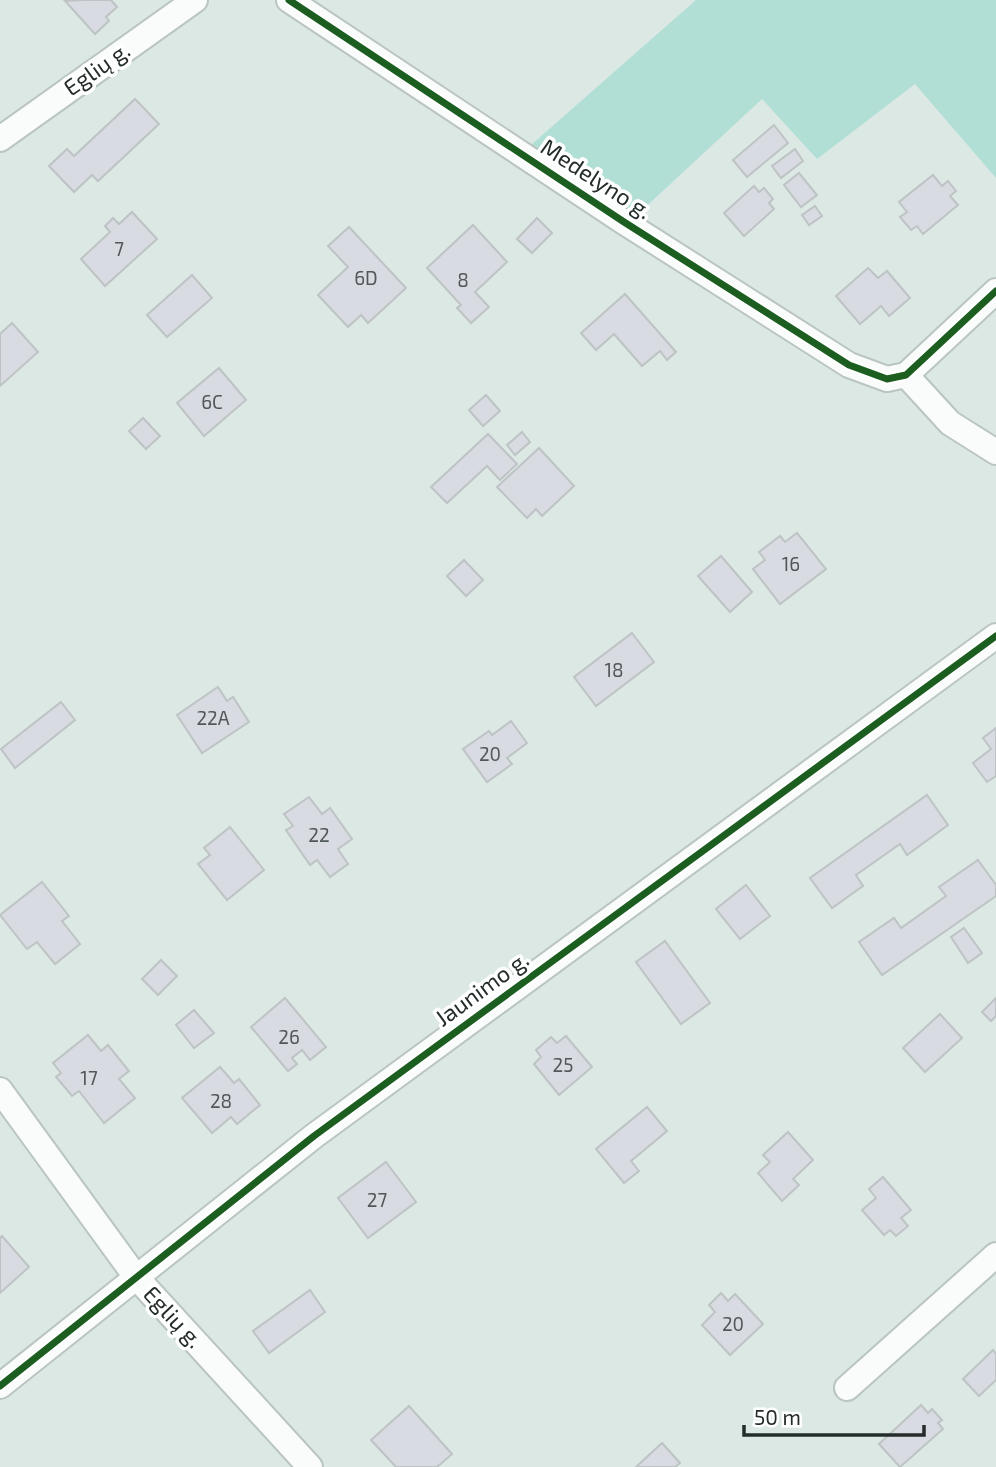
<svg xmlns="http://www.w3.org/2000/svg" width="996" height="1467" viewBox="0 0 996 1467" font-family="'Exo 2',sans-serif">
  <style>
    .green { fill: #b1dfd5 }
    .building { fill: #d9dbe3; stroke: #bec3c4; stroke-width: 2 }
    .lines { fill: none; stroke-linecap: round; stroke-linejoin: round }
    .minor-casing { stroke: #bac5c2; stroke-width: 28 }
    .minor { stroke: #fafcfb; stroke-width: 24 }
    .cycleway-casing { stroke: #fff; stroke-width: 11 }
    .cycleway { stroke: #1b5e20; stroke-width: 7 }
    .labels { text-anchor: middle; stroke-width: 7; stroke-linejoin: round; paint-order: stroke }
    .number-label { font-size: 19px; fill: #515859 }
    .street-label { font-size: 23px; fill: #242d2b; stroke: #fff }
  </style>
  <rect width="100%" height="100%" fill="#dbe8e4"/>
  <path class="green" d="M696 0H996V178L915 84 817 159 762 99 638 214 531 145Z"/>
  <g class="building">
    <path d="M83 0H111L117 7 106 17 109 21 95 34 65 1Z"/>
    <path d="M135 99 159 124 98 181 92 175 74 192 49 166 67 149 74 156Z"/>
    <path d="M774 125 788 143 747 177 733 160Z"/>
    <path d="M795 149 803 161 781 178 772 166Z"/>
    <path d="M799 173 817 195 801 207 784 185Z"/>
    <path d="M933 175 942 186 948 181 956 191 950 196 958 205 923 234 917 226 911 230 900 217 907 212 899 202Z"/>
    <path d="M754 186 759 192 764 188 773 199 769 203 774 209 744 236 724 213Z"/>
    <path d="M815 206 822 216 809 225 802 215Z"/>
    <path d="M132 212 157 239 105 286 81 259 110 232 105 226 113 218 119 224Z"/>
    <path d="M537 218 552 233 532 253 517 239Z"/>
    <path d="M473 225 507 262 475 292 489 307 471 323 457 308 461 305 427 268Z"/>
    <path d="M349 227 406 288 368 323 361 315 348 327 318 295 348 267 328 246Z"/>
    <path d="M868 268 878 278 887 271 910 298 889 316 881 306 860 324 836 296Z"/>
    <path d="M192 275 212 298 167 337 147 315Z"/>
    <path d="M625 294 676 352 667 360 660 351 642 366 614 334 596 350 581 333Z"/>
    <path d="M12 323 38 352 0 386V334Z"/>
    <path d="M219 368 246 400 204 436 177 403Z"/>
    <path d="M486 395 500 411 483 426 469 410Z"/>
    <path d="M143 418 160 436 146 449 129 431Z"/>
    <path d="M522 432 530 442 515 455 507 445Z"/>
    <path d="M488 434 517 464 500 480 487 466 447 503 431 487Z"/>
    <path d="M539 448 574 486 542 516 536 509 527 518 497 487Z"/>
    <path d="M797 533 826 569 780 604 753 569 765 560 759 552 780 536 785 542Z"/>
    <path d="M721 556 752 592 730 612 698 576Z"/>
    <path d="M464 560 483 580 466 596 447 576Z"/>
    <path d="M632 633 654 662 596 706 574 677Z"/>
    <path d="M218 687 227 701 233 697 249 722 202 753 177 715Z"/>
    <path d="M61 702 75 720 15 768 1 749Z"/>
    <path d="M511 721 527 743 507 758 512 764 487 782 463 749 489 731 492 735Z"/>
    <path d="M996 728V776L987 782 973 763 991 749 983 738Z"/>
    <path d="M927 795 948 825 907 855 900 844 856 875 863 886 832 908 810 878Z"/>
    <path d="M309 797 322 814 330 808 352 839 338 849 348 864 330 877 317 860 310 865 286 830 293 826 284 814Z"/>
    <path d="M230 827 264 870 227 900 198 864 210 855 204 848Z"/>
    <path d="M978 860 996 885V896L882 975 859 942 894 918 901 928 946 896 939 887Z"/>
    <path d="M42 882 69 916 62 921 80 944 55 964 37 942 27 949 0 915Z"/>
    <path d="M746 885 770 916 740 939 716 909Z"/>
    <path d="M964 928 982 953 968 963 951 937Z"/>
    <path d="M665 941 710 1003 681 1024 636 962Z"/>
    <path d="M161 960 177 976 158 995 142 979Z"/>
    <path d="M285 998 326 1047 310 1060 302 1050 292 1058 297 1064 288 1071 251 1027Z"/>
    <path d="M996 998V1016L991 1021 982 1012Z"/>
    <path d="M194 1010 214 1033 194 1048 176 1025Z"/>
    <path d="M940 1014 962 1038 925 1072 903 1048Z"/>
    <path d="M88 1035 101 1051 108 1045 129 1071 119 1079 135 1098 104 1123 79 1091 72 1096 56 1077 61 1073 53 1063Z"/>
    <path d="M566 1036 592 1067 559 1095 534 1064 541 1057 536 1050 551 1037 557 1043Z"/>
    <path d="M220 1067 234 1083 239 1079 260 1105 237 1124 231 1117 212 1133 182 1098Z"/>
    <path d="M647 1107 667 1131 631 1161 639 1171 624 1183 596 1149Z"/>
    <path d="M788 1132 813 1160 793 1179 799 1185 782 1201 758 1173 770 1162 763 1155Z"/>
    <path d="M386 1162 416 1202 368 1238 338 1198Z"/>
    <path d="M883 1177 911 1210 901 1218 908 1226 896 1236 890 1230 884 1235 862 1210 876 1198 869 1189Z"/>
    <path d="M2 1236 29 1267 0 1293V1238Z"/>
    <path d="M310 1290 325 1312 269 1353 253 1331Z"/>
    <path d="M721 1293 728 1301 735 1294 763 1324 730 1355 702 1325 715 1312 709 1305Z"/>
    <path d="M993 1350 996 1354V1380L979 1396 963 1379Z"/>
    <path d="M921 1405 928 1413 932 1409 942 1420 938 1423 943 1429 900 1467 879 1444Z"/>
    <path d="M409 1406 452 1454 437 1467H396L371 1440Z"/>
    <path d="M662 1443 680 1463 675 1467H636Z"/>
  </g>
  <g class="lines">
    <g class="minor-casing">
      <g id="minor">
        <path d="M289 0 624 222 849 365 887 379 906 375 996 291"/>
        <path d="M0 139 195 0"/>
        <path d="M906 375 950 423 996 452"/>
        <path d="M0 1090 136 1277 310 1467"/>
        <path d="M0 1386 314 1136 996 636"/>
        <path d="M847 1388 996 1255"/>
      </g>
    </g>
    <use href="#minor" class="minor"/>
    <g class="cycleway-casing">
      <g id="cycleway">
        <path d="M289 0 624 222 849 365 887 379 906 375 996 291"/>
        <path d="M0 1386 314 1136 996 636"/>
      </g>
    </g>
    <use href="#cycleway" class="cycleway"/>
  </g>
  <g class="labels">
    <g class="number-label">
      <text x="119" y="256">7</text>
      <text x="366" y="285">6D</text>
      <text x="463" y="287">8</text>
      <text x="212" y="409">6C</text>
      <text x="791" y="571">16</text>
      <text x="614" y="677">18</text>
      <text x="213" y="725">22A</text>
      <text x="490" y="761">20</text>
      <text x="319" y="842">22</text>
      <text x="289" y="1044">26</text>
      <text x="563" y="1072">25</text>
      <text x="89" y="1085">17</text>
      <text x="221" y="1108">28</text>
      <text x="377" y="1207">27</text>
      <text x="733" y="1331">20</text>
    </g>
    <g class="street-label">
      <text transform="translate(97 69) rotate(-35)" y="8">Eglių g.</text>
      <text transform="translate(596 179) rotate(33)" y="8">Medelyno g.</text>
      <text transform="translate(482 989) rotate(-36)" y="8">Jaunimo g.</text>
      <text transform="translate(173 1317) rotate(47)" y="8">Eglių g.</text>
    </g>
  </g>
  <path d="M744 1425v10h180v-10" fill="none" stroke="#242d2b" stroke-width="3.5"/>
  <text x="754" y="1425" font-size="21" fill="#242d2b" stroke="#ffffff" stroke-width="5" paint-order="stroke">50 m</text>
</svg>
